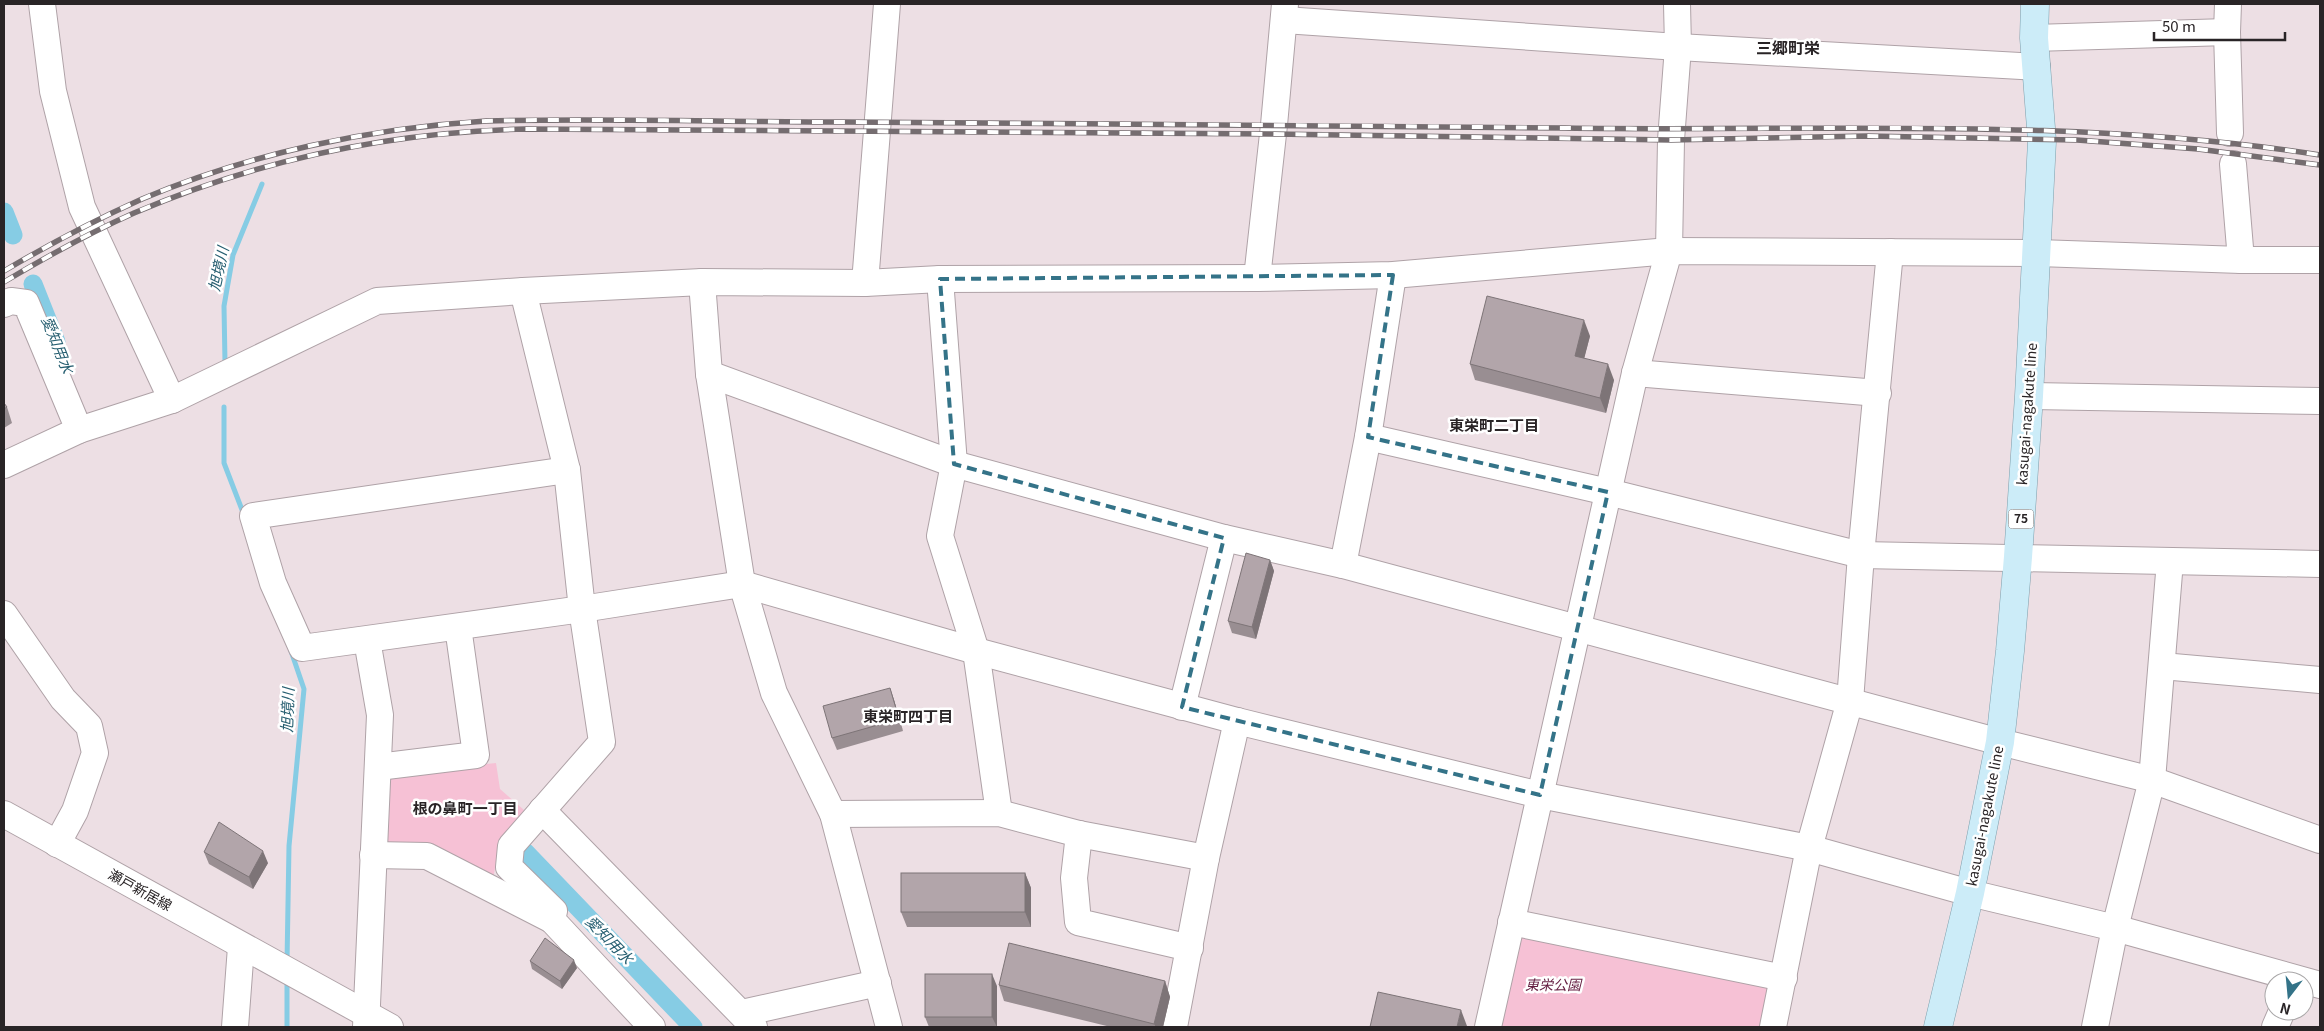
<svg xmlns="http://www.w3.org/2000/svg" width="2324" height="1031" viewBox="0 0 2324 1031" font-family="Georgia,'Noto Sans JP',serif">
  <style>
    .green { fill: #f6c1d5 }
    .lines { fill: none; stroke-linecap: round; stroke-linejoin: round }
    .stream { stroke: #86cce4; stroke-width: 5 }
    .canal { stroke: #86cce4; stroke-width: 19 }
    .minor-casing { stroke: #afa2a7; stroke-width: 28 }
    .major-casing { stroke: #7d9eab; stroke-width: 29 }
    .minor { stroke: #fff; stroke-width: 26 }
    .major { stroke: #ccecf8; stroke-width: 28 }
    .rail-casing { stroke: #756d70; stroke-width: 5.5 }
    .rail { stroke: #fff; stroke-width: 4; stroke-dasharray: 11; stroke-linecap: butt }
    .wall { fill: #998e92 }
    .shaded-wall { fill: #7d7477 }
    .building { fill: #b2a5aa; stroke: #7d7477 }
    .marked { fill: none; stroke: #347388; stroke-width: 4; stroke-dasharray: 10 6; stroke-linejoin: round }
    .labels { text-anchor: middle; stroke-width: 5; stroke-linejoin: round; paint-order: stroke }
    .shield { fill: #fff; stroke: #696667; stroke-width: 1 }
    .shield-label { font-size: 12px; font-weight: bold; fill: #292426 }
    .street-label { font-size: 14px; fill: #292426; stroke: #fff }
    .park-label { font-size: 14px; font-style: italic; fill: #631c3f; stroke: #fff }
    .water-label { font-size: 15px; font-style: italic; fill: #275f71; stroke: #fff }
    .neighbourhood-label { font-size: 15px; font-weight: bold; fill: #292426; stroke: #fff }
    .quarter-label { font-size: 16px; font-weight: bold; fill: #292426; stroke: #fff }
  </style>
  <rect width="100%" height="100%" fill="#eddfe4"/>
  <g class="green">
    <path d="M496 763 500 789 524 810 499 841 493 881 380 849 381 775Z"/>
    <path d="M1518 933 1771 986 1762 1027H1498Z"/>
  </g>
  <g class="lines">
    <g class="stream">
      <path d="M225 363 224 306 233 255 262 184"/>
      <path d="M224 407V463L244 515"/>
      <path d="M287 962 289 846 304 689 291 651"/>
      <path d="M287 1027V980"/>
    </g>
    <g class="canal">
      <path d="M4 212 13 235"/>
      <path d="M33 284 56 342"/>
      <path d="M525 852 693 1027"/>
    </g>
    <g class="minor-casing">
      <g id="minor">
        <path d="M42 4 53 91 82 207 172 400"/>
        <path d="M2228 4 2227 32 2230 133"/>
        <path d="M1284 20 1678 47 2037 67"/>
        <path d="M2034 38 2227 32"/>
        <path d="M2233 164 2241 260"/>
        <path d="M1257 278 1274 125 1285 4"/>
        <path d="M940 279 954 464 940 536 976 651 999 813"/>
        <path d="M702 282 709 374 742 584 774 693 833 814 889 1027"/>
        <path d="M865 283 887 4"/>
        <path d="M523 291 567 470 582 609 602 742 511 846 509 867 554 911 552 920 652 1027"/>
        <path d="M4 304 11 301 26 303 79 430"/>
        <path d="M1635 373 1878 393"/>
        <path d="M709 374 954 464 1224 538 1343 565 2000 742 2152 780 2320 840"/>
        <path d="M2029 396 2320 401"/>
        <path d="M1368 437 1608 492 1861 555 2320 564"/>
        <path d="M4 465 79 430 172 400 377 301 523 291 702 282 865 283 940 279 1257 278 1393 275 1669 251 2038 253 2241 260H2320"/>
        <path d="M567 470 253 516 273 583 302 648 582 609 742 584 976 651 1237 721 1540 795 1809 848 1970 893 2115 928 2320 985"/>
        <path d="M1343 565 1368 437 1393 275"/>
        <path d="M4 614 63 699 89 726 95 753 75 811 57 844"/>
        <path d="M2162 666 2320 680"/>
        <path d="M1182 707 1224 538"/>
        <path d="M378 767 476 755 458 627"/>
        <path d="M542 810 754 1027"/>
        <path d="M4 814 390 1027"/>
        <path d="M833 814 999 813 1079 834 1206 858"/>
        <path d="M1079 834 1074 878 1078 922 1190 948"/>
        <path d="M373 855 427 856 552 920"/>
        <path d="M1511 922 1784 978"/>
        <path d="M742 1013 878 983"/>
        <path d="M235 1027 241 947"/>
        <path d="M366 1027 380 715 367 640"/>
        <path d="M1174 1027 1206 858 1237 721"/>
        <path d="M1488 1027 1635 373 1669 251 1671 140 1678 47 1677 4"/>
        <path d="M1773 1027 1809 848 1850 701 1861 555 1890 252"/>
        <path d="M2095 1027 2115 928 2152 780 2170 561"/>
        <path d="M2275 1027 2282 1011"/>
      </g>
    </g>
    <g class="major-casing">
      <path id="major" d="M1938 1027 1970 893 2000 742 2010 651 2018 557 2029 396 2042 141 2034 38 2035 4"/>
    </g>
    <use href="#minor" class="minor"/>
    <use href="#major" class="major"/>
    <g class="rail-casing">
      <g id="rail">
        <path d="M4 271C48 245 95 220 142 199 248 154 370 128 486 121 605 118 726 122 845 122 1085 124 1325 125 1565 128 1817 132 2070 116 2320 155"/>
        <path d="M4 282C46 257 89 233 134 213 258 160 391 132 525 129L1273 134 1671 140 1867 136 2077 140 2198 149 2320 165"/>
      </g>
    </g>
    <use href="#rail" class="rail"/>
  </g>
  <g class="wall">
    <path d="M1590 336 1584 358 1614 380 1606 413 1475 380 1470 364Z"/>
    <path d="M7 407 12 423 4 428V409Z"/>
    <path d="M1270 560 1274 571 1256 639 1232 633 1228 621Z"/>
    <path d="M890 688 894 700 903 731 837 750 832 738Z"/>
    <path d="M204 852 268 863 253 889 209 864Z"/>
    <path d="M1025 873 1031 888V927H907L901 912Z"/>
    <path d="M530 961 577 968 562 989 532 969Z"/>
    <path d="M1165 981 1170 997 1163 1027H1111L1004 1001 999 985Z"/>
    <path d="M997 986V1027H929L925 1017Z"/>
  </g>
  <g class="shaded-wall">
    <path d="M1584 320 1590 336 1581 371 1575 356Z"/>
    <path d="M1608 364 1614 380 1606 413 1600 398Z"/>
    <path d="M1270 560 1274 571 1256 639 1252 627Z"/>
    <path d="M890 688 894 700 903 731 899 719Z"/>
    <path d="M263 851 268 863 253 889 249 877Z"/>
    <path d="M1025 873 1031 888V927L1025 912Z"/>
    <path d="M574 960 577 968 562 989 560 981Z"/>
    <path d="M992 974 997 986V1027L992 1017Z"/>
    <path d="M1165 981 1170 997 1163 1027H1156L1154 1024Z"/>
    <path d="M1461 1010 1467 1026V1027H1457Z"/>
  </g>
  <g class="building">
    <path d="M1487 296 1584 320 1575 356 1608 364 1600 398 1470 364Z"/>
    <path d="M4 403 7 407 4 409Z"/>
    <path d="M1246 553 1270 560 1252 627 1228 621Z"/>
    <path d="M890 688 899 719 832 738 823 706Z"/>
    <path d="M219 822 263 851 249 877 204 852Z"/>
    <rect x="901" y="873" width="124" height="39"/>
    <path d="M545 938 574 960 560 981 530 961Z"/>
    <path d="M1009 943 1165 981 1154 1024 999 985Z"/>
    <rect x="925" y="974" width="67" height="43"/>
    <path d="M1378 992 1461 1010 1457 1027H1370Z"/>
  </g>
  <path class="marked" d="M1393 275 1368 437 1608 492 1540 795 1182 707 1224 538 954 464 940 279Z"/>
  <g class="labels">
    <rect class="shield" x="2008.5" y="509.5" width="25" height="19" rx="4"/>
    <g class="shield-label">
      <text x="2021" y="523">75</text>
    </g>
    <g class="street-label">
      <text transform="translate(2027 414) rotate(-86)" y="5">kasugai-nagakute line</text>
      <text transform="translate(1985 816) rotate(-79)" y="5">kasugai-nagakute line</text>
      <text transform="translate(140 890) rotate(29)" y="5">瀬戸新居線</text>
    </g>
    <g class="park-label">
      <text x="1553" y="990">東栄公園</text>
    </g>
    <g class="water-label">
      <text transform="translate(219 269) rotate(-78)" y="5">旭境川</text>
      <text transform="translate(57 345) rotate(68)" y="5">愛知用水</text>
      <text transform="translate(288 710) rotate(-88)" y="5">旭境川</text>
      <text transform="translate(609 940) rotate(46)" y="5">愛知用水</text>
    </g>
    <g class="neighbourhood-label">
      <text x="1494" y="431">東栄町二丁目</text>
      <text x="908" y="722">東栄町四丁目</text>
      <text x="465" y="814">根の鼻町一丁目</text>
    </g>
    <g class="quarter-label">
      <text x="1788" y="54">三郷町栄</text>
    </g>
  </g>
  <rect width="2324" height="1031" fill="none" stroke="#292426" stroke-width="10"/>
  <g transform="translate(2289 996) rotate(196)"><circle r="24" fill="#ffffff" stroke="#a9a7a8"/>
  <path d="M0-4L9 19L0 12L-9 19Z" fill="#347388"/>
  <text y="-8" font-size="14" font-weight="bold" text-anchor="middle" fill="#292426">N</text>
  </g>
  <path d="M2154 32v8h131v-8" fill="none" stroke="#292426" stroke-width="2.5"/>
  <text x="2162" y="32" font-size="15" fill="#292426" stroke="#ffffff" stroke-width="4" paint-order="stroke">50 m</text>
</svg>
